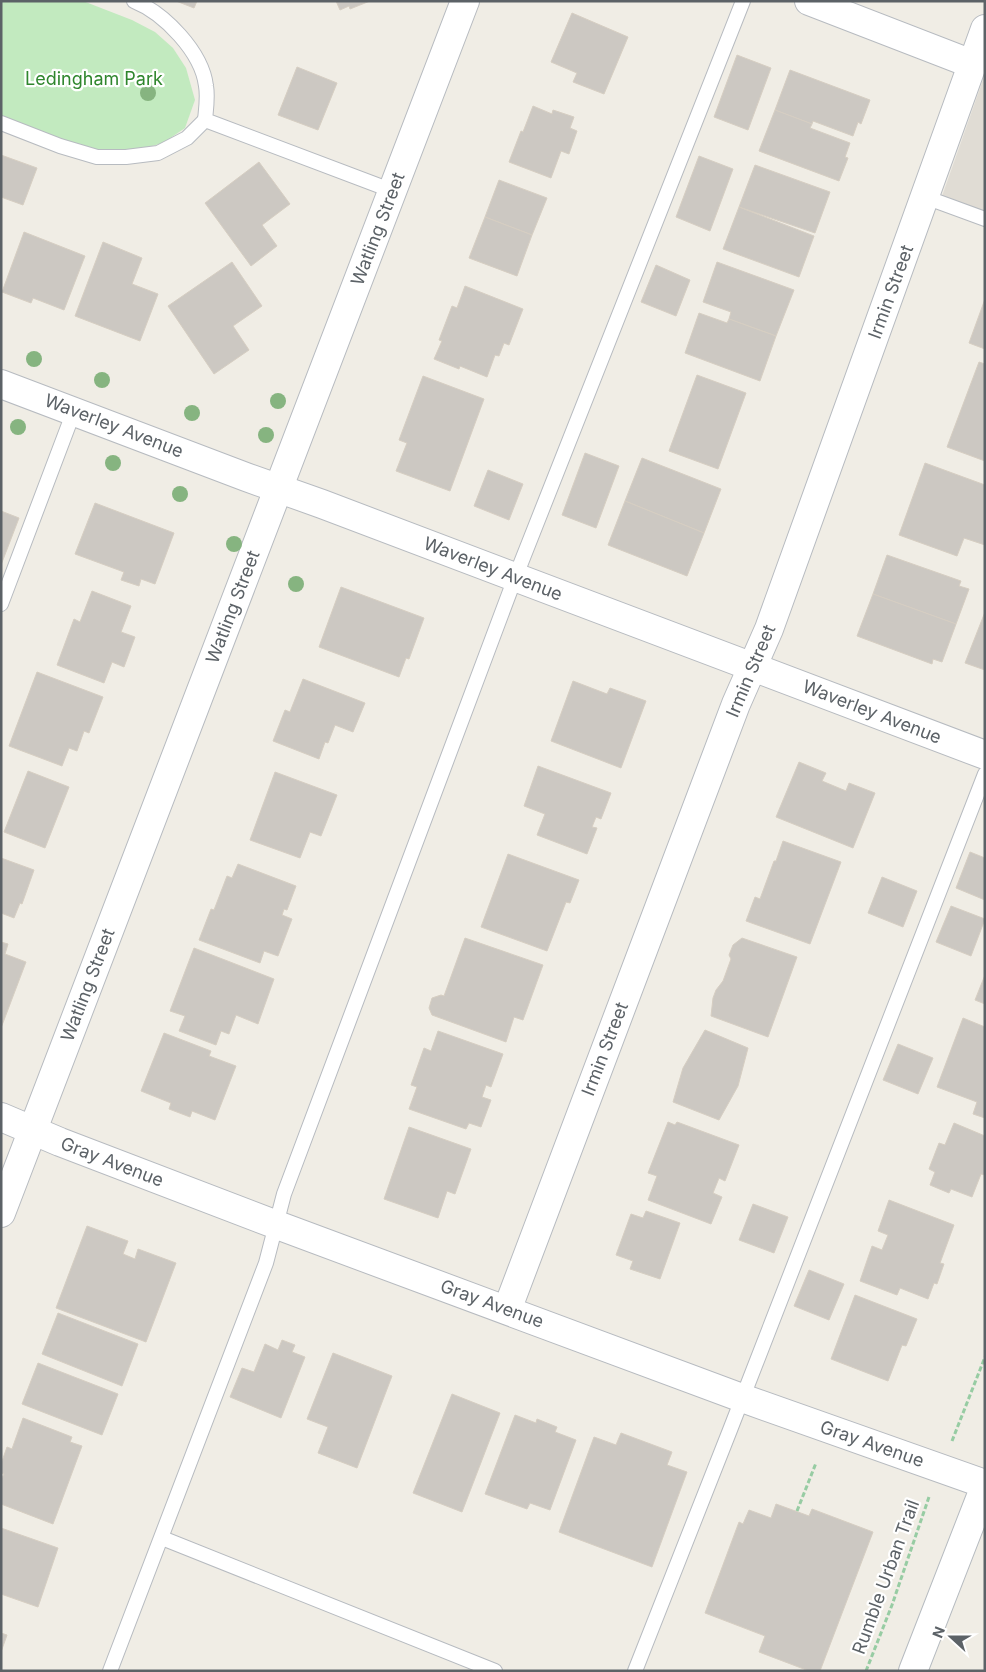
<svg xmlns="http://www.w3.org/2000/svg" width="986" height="1672" viewBox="0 0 986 1672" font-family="Inter,sans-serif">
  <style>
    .education { fill: #e0dcd4 }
    .green { fill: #c2eabf }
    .building { fill: #ccc8c2; stroke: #d6cec2 }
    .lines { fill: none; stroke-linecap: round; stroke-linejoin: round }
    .lane-casing { stroke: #b7bbc0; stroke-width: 16 }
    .street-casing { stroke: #b7bbc0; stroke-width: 30 }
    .secondary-casing { stroke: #b6bbc0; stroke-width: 30 }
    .path { stroke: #97cca3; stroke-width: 3; stroke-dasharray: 5 2.5; stroke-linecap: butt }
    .lane { stroke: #fff; stroke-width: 14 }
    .street { stroke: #fff; stroke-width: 28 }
    .secondary { stroke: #fff; stroke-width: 28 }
    .tree { fill: #86b480 }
    .labels { text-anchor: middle; stroke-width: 4.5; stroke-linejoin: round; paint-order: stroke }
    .park-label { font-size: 18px; fill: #2f862d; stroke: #fff }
    .street-label { font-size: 18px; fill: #5c6267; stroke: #fff }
  </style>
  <rect width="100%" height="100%" fill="#f0ede5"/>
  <path class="education" d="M985 74V219L940 202Z"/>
  <path class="green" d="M1 1H83L132 20 155 32 173 48 186 68 195 100 185 128 163 143 137 150 113 152 83 148 1 117Z"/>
  <g class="building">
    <path d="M176 1H197L194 8Z"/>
    <path d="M336 1H370L350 9 349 6 340 10Z"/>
    <path d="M572 13 628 37 604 94 573 82 577 73 551 62Z"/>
    <path d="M737 55 771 68 748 130 714 117Z"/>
    <path d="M297 67 337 83 318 130 278 115Z"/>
    <path d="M790 70 870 100 861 124 858 122 853 136 813 121 812 124 775 110Z"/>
    <path d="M533 106 552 114 553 110 574 117 570 128 577 131 569 154 561 151 551 178 509 162 521 131 523 132Z"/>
    <path d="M775 110 812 124 810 128 850 143 845 157 848 158 839 181 759 151Z"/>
    <path d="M1 155 37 168 23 205 1 197Z"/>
    <path d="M699 156 733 169 710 231 676 217Z"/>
    <path d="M259 162 290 204 262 225 277 246 251 266 205 203Z"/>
    <path d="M755 165 830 192 815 233 739 207Z"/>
    <path d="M499 180 547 198 532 235 485 217Z"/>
    <path d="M739 207 814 236 799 277 723 249Z"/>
    <path d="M485 217 532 235 517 276 469 258Z"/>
    <path d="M24 232 85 256 64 310 33 298 31 303 2 292Z"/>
    <path d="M103 242 142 258 132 284 158 294 140 341 75 316Z"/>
    <path d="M232 262 262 306 233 326 249 350 214 374 168 306Z"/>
    <path d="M717 262 794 290 776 336 729 319 731 312 703 302Z"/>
    <path d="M656 265 690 280 676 316 641 302Z"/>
    <path d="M465 286 523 309 509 345 504 343 499 356 495 355 487 377 460 366 459 369 434 359 442 341 439 340 452 306 457 308Z"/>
    <path d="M985 299V349L969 343Z"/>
    <path d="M699 313 727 323 729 319 776 336 760 381 685 353Z"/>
    <path d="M979 362 985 364V461L947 447Z"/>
    <path d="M697 375 746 393 718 469 669 451Z"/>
    <path d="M423 376 484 399 450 491 396 471 407 443 399 440Z"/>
    <path d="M585 453 619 466 596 528 562 515Z"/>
    <path d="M642 458 721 489 704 533 625 501Z"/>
    <path d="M925 463 985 485V545L964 538 957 556 899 535Z"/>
    <path d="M488 470 523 484 509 520 474 506Z"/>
    <path d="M625 501 704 533 687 576 608 545Z"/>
    <path d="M95 503 174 533 155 584 141 579 139 586 121 580 124 572 75 554Z"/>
    <path d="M1 511 19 518 1 565Z"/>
    <path d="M887 555 961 581 959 586 969 589 956 624 873 594Z"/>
    <path d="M341 587 424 618 409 659 406 658 399 677 319 647Z"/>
    <path d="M92 591 131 606 121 632 135 637 124 667 112 662 104 683 57 665 74 619 80 622Z"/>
    <path d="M873 594 956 624 942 662 933 659 932 664 857 636Z"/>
    <path d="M985 612V670L965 663Z"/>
    <path d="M37 672 103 697 89 733 84 731 77 751 69 748 62 766 9 746Z"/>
    <path d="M303 679 365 703 353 732 335 725 328 743 325 742 319 759 273 741 285 710 290 712Z"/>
    <path d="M573 681 607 694 610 688 646 701 621 768 551 741Z"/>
    <path d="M799 762 826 773 822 781 846 791 849 783 875 793 853 848 776 817Z"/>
    <path d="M538 766 611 793 601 819 596 817 592 827 597 828 587 854 537 835 545 814 524 806Z"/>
    <path d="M28 771 69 787 45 848 4 832Z"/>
    <path d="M275 772 337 795 321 836 310 832 300 858 250 840Z"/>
    <path d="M783 841 841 862 810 944 746 921 755 897 760 899 774 861H776Z"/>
    <path d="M970 852 985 858V900L956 888Z"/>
    <path d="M508 854 579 880 570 903 566 902 547 951 481 927Z"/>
    <path d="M1 858 34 870 22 904 20 903 14 918 1 913Z"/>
    <path d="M238 864 296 886 287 910 284 909 282 915 292 919 278 956 264 951 260 963 199 940 211 909 214 910 227 876 232 878Z"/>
    <path d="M882 877 917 891 903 927 868 913Z"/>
    <path d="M951 906 985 919 971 956 936 942Z"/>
    <path d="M465 938 543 965 523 1020 514 1017 506 1042 432 1015 429 1008 432 998 441 995 444 996Z"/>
    <path d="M742 938 797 957 768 1037 711 1016 713 998 716 990 723 981 731 959 729 955 733 945Z"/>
    <path d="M1 942 8 944 5 954 26 962 1 1028Z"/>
    <path d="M194 948 274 979 258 1024 236 1015 229 1034 221 1031 216 1045 179 1031 185 1016 170 1011Z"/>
    <path d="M985 975V1004L975 1000Z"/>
    <path d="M963 1018 985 1027V1118L973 1114 977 1102 937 1087Z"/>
    <path d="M705 1030 748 1048 738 1086 719 1120 673 1102 683 1068Z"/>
    <path d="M438 1031 503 1054 491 1087 486 1085 482 1097 491 1100 481 1127 469 1123 466 1129 409 1109 417 1087 411 1085 424 1048 431 1051Z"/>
    <path d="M164 1033 211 1051 209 1056 236 1066 215 1120 192 1111 190 1117 169 1109 171 1103 141 1091Z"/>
    <path d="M898 1044 933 1058 918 1094 883 1080Z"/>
    <path d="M668 1122 675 1125 677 1122 739 1145 725 1181 719 1178 713 1193 722 1197 711 1224 648 1200 657 1176 648 1173Z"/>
    <path d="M954 1123 985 1136V1175L981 1174 972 1197 951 1189 949 1193 930 1185 935 1172 929 1169 939 1143 945 1145Z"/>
    <path d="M409 1127 471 1149 455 1194 447 1191 438 1218 384 1199Z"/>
    <path d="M889 1200 954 1225 940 1263 944 1264 937 1284 934 1283 928 1299 900 1288 897 1295 860 1281 872 1246 882 1250 888 1235 878 1231Z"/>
    <path d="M753 1204 788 1217 774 1253 739 1240Z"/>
    <path d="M646 1211 680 1223 660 1279 630 1269 633 1261 616 1255 631 1214 643 1218Z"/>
    <path d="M87 1226 128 1241 123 1254 135 1259 138 1249 176 1263 146 1342 56 1308Z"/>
    <path d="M809 1270 844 1284 829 1320 794 1306Z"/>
    <path d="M855 1295 917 1319 906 1346 902 1345 888 1381 831 1359Z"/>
    <path d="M58 1313 138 1344 122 1386 42 1354Z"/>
    <path d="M282 1340 295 1345 292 1352 305 1357 281 1418 230 1397 242 1368 254 1372 265 1344 278 1350Z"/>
    <path d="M333 1353 392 1376 357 1468 318 1453 328 1427 307 1419Z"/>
    <path d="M38 1363 118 1394 102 1435 22 1404Z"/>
    <path d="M452 1394 500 1413 462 1512 413 1493Z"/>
    <path d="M515 1415 536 1423 537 1419 557 1427 555 1432 576 1440 550 1510 530 1503 527 1509 485 1494Z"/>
    <path d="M23 1418 72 1437 70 1442 82 1446 53 1524 1 1504V1480L4 1474 1 1473V1464L7 1447 12 1449Z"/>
    <path d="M621 1433 672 1452 667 1465 687 1472 652 1567 559 1532 594 1437 616 1445Z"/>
    <path d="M776 1504 809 1516 812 1509 873 1532 820 1671H809L759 1652 765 1636 705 1613 739 1522 743 1524 749 1510 771 1518Z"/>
    <path d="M1 1528 58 1548 38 1607 1 1594Z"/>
    <path d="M1 1633 7 1635 1 1652Z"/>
  </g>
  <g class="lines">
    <g class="lane-casing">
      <g id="lane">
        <path d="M134 1C164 13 202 52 206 86 208 97 206 109 205 120L393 191"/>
        <path d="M1 123 60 146 97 157H126L158 153 187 138 205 120"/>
        <path d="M925 197 985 219"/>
        <path d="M1 604 74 411"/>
        <path d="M162 1538 495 1671"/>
        <path d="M110 1671 266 1263 284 1194 515 578 743 1"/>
        <path d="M635 1671 730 1430 985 774"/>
      </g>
    </g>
    <g class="street-casing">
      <g id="street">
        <path d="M809 1 972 64"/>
        <path d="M1 384 246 477 322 504 985 755"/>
        <path d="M1 1117 60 1142 277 1225 742 1398 985 1484"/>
        <path d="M1 1213 465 1"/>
        <path d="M507 1310 736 704 769 629 985 29"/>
      </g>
    </g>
    <g class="secondary-casing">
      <path id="secondary" d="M913 1671 985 1486"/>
    </g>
    <g class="path">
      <path d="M952 1441 985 1357"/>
      <path d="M797 1511 816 1463"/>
      <path d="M866 1671 892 1605 929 1497"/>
    </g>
    <use href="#lane" class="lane"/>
    <use href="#street" class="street"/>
    <use href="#secondary" class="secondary"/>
  </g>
  <g class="tree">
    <circle cx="148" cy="93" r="8"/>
    <circle cx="34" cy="359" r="8"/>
    <circle cx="102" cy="380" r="8"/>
    <circle cx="278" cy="401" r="8"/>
    <circle cx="192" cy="413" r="8"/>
    <circle cx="18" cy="427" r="8"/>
    <circle cx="266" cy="435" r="8"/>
    <circle cx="113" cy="463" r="8"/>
    <circle cx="180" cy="494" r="8"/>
    <circle cx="234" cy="544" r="8"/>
    <circle cx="296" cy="584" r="8"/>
  </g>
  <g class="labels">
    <g class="park-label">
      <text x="94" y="85">Ledingham Park</text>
    </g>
    <g class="street-label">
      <text transform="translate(378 229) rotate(-69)" y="6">Watling Street</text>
      <text transform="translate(891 292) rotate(-70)" y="6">Irmin Street</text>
      <text transform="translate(114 426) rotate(21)" y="6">Waverley Avenue</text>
      <text transform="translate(493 569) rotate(21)" y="6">Waverley Avenue</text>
      <text transform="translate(233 607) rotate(-69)" y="6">Watling Street</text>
      <text transform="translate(751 671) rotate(-67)" y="6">Irmin Street</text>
      <text transform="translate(872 712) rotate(21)" y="6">Waverley Avenue</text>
      <text transform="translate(88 985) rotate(-69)" y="6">Watling Street</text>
      <text transform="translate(605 1049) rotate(-69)" y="6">Irmin Street</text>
      <text transform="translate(112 1162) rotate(21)" y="6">Gray Avenue</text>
      <text transform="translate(492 1304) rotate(20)" y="6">Gray Avenue</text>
      <text transform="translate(872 1444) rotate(19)" y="6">Gray Avenue</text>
      <text transform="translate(886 1577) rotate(-70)" y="6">Rumble Urban Trail</text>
    </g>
  </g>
  <rect width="986" height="1672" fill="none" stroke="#5c6267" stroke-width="5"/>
  <g transform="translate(951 1637) rotate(291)" stroke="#ffffff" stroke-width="4" paint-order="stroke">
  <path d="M0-4L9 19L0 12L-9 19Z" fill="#5c6267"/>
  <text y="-8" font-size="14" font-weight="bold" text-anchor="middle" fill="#5c6267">N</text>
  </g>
</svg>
